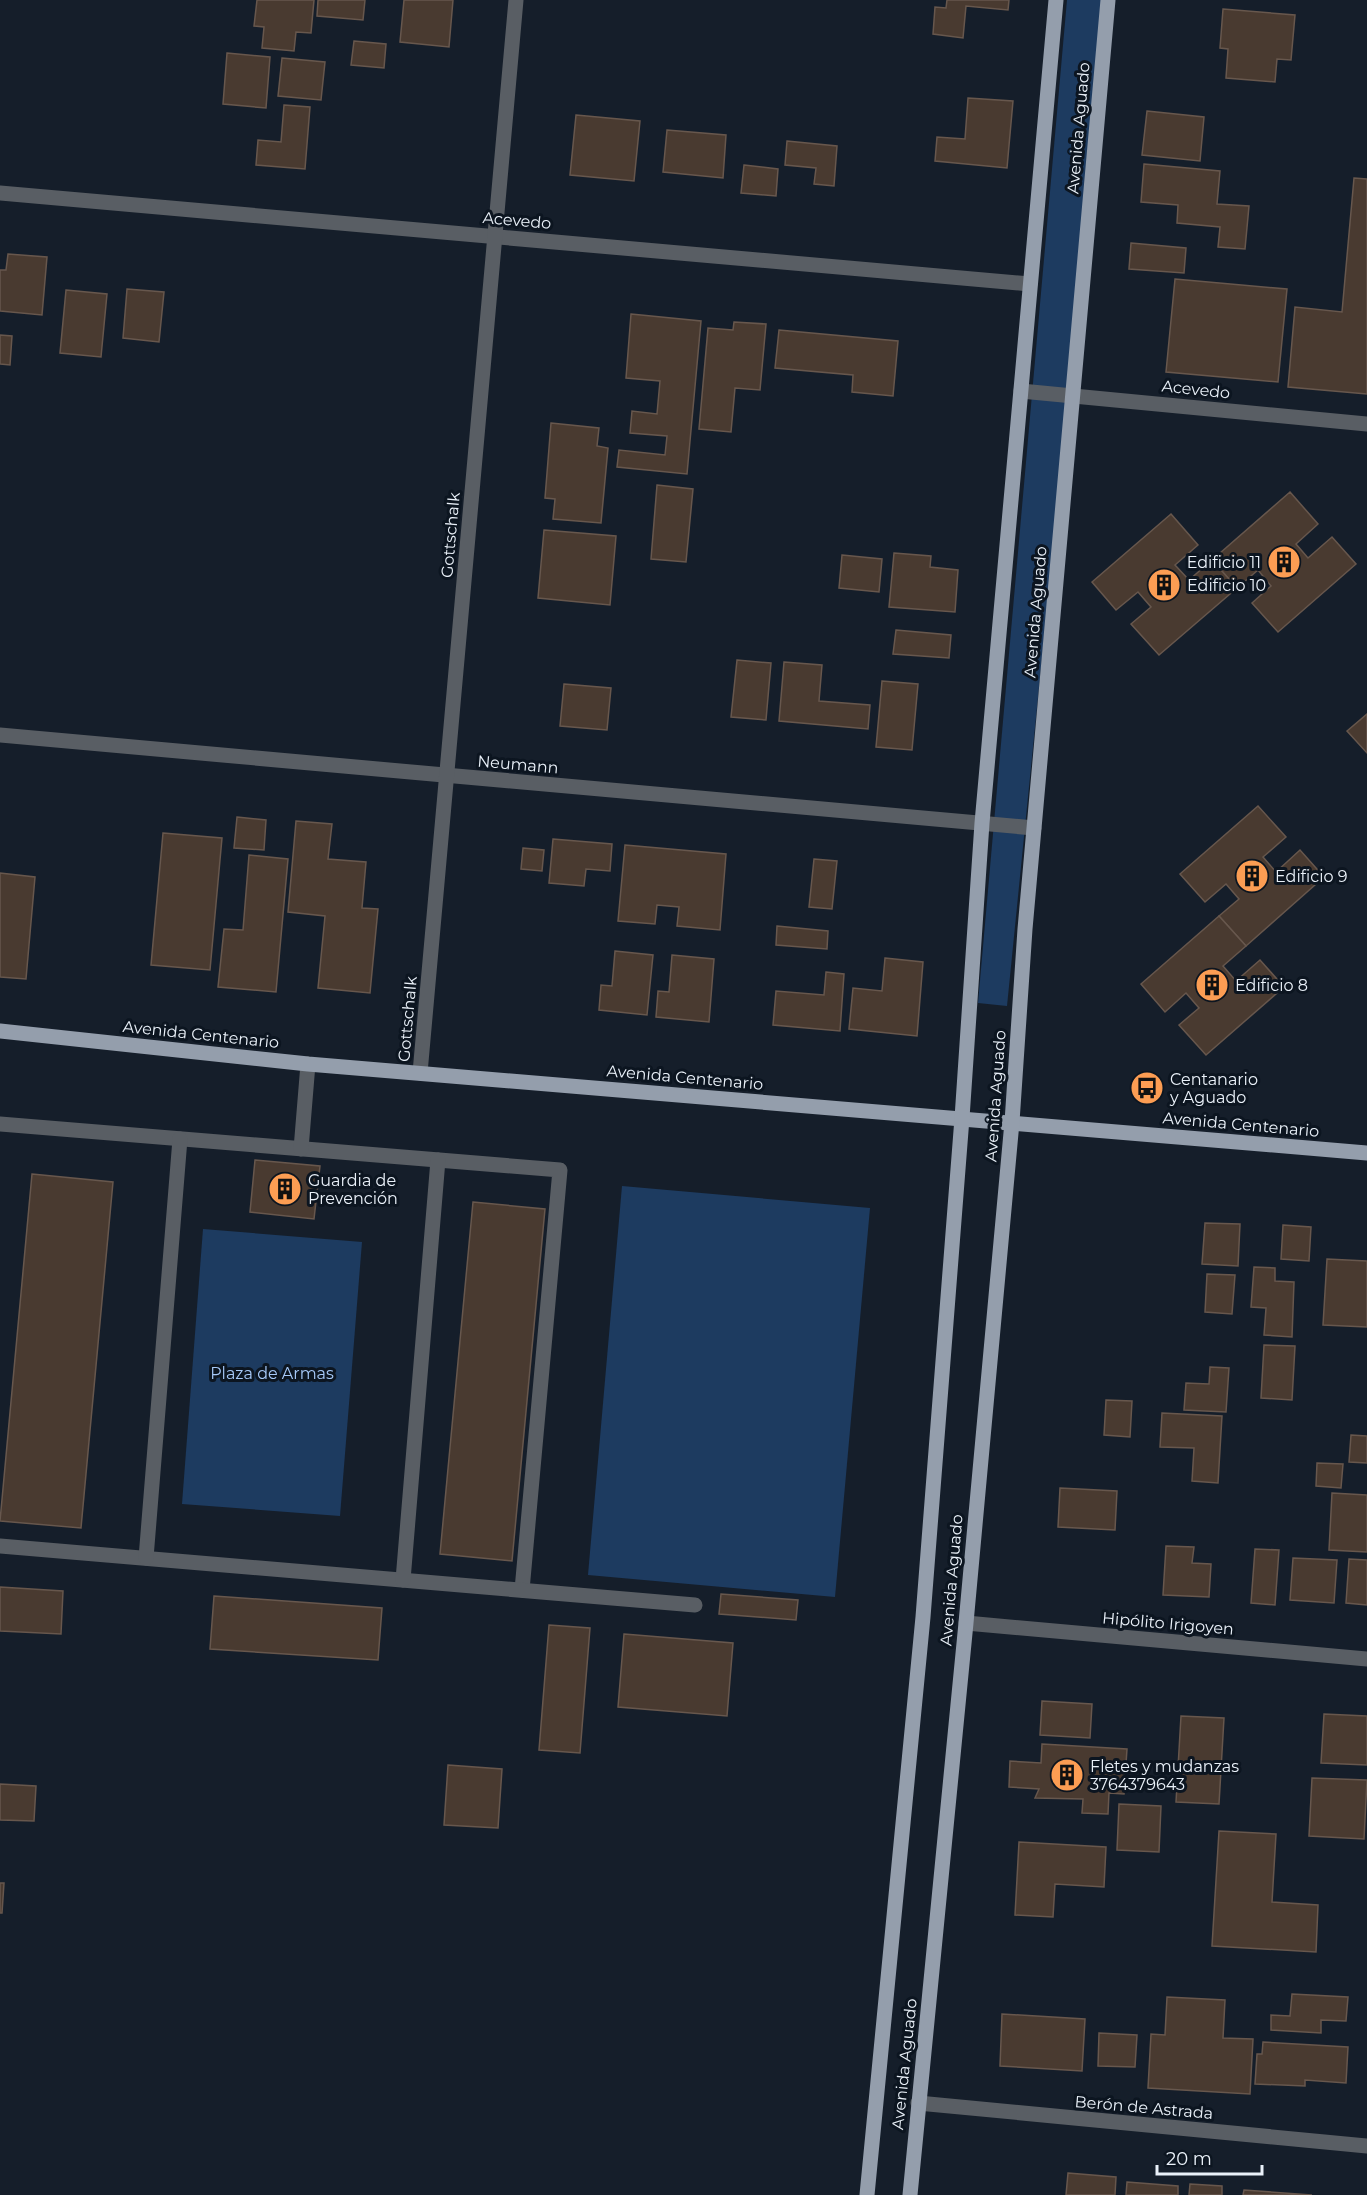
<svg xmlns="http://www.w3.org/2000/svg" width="1367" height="2195" viewBox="0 0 1367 2195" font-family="Montserrat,sans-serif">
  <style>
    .green { fill: #1d3b60 }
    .building { fill: #493a30; stroke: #67574d; stroke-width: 1.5 }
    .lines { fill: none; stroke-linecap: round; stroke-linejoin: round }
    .minor { stroke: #595e64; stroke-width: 15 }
    .major { stroke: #949eac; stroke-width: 15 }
    .labels { text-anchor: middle; stroke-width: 6; stroke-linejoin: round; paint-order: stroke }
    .street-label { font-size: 16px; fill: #eaf1f9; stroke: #0c1520 }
    .poi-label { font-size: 16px; fill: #eaf1f9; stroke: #0c1520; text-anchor: start }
    .park-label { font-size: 16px; fill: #a6c9f8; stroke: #0c1520 }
  </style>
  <rect width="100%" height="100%" fill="#151e2a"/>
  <g class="green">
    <path d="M1067 0H1108L1007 1006 978 1003Z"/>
    <path d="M622 1186 870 1208 835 1597 588 1575Z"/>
    <path d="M203 1229 362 1242 340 1516 182 1504Z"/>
  </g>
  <g class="building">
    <path d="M257 0H314L311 33 296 32 294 51 262 48 264 27 254 26Z"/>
    <path d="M318 0H365L363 20 317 16Z"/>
    <path d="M404 0H453L449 47 400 42Z"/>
    <path d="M947 0H1009L1008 10 966 6 963 38 933 34 935 7 946 8Z"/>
    <path d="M1223 9 1295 15 1291 60 1277 59 1275 82 1226 78 1228 49 1220 48Z"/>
    <path d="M354 41 386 44 384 68 351 65Z"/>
    <path d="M227 53 270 57 266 108 223 104Z"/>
    <path d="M282 58 325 62 321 100 278 96Z"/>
    <path d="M968 98 1013 101 1007 168 935 161 937 137 965 139Z"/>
    <path d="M284 105 310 107 305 169 256 165 258 140 281 142Z"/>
    <path d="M1147 111 1204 117 1200 161 1142 155Z"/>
    <path d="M576 115 640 121 634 181 570 175Z"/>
    <path d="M667 130 726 135 723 178 663 172Z"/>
    <path d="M787 141 837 146 834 186 814 184 816 168 785 165Z"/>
    <path d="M1144 164 1220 171 1217 204 1249 206 1245 249 1218 247 1220 227 1177 223 1178 205 1141 202Z"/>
    <path d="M744 165 778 169 776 196 741 193Z"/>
    <path d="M1354 178 1367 179V394L1288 387 1295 307 1342 312Z"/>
    <path d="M1131 243 1186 248 1184 273 1129 269Z"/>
    <path d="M8 254 47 257 42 315 0 311V270H6Z"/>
    <path d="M1175 279 1287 289 1278 382 1166 372Z"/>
    <path d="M127 289 164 292 159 342 123 338Z"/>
    <path d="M66 290 107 294 101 357 60 353Z"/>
    <path d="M631 314 701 321 687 474 617 467 619 450 665 455 667 436 630 433 632 411 657 414 660 381 626 378Z"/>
    <path d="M734 322 766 324 760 390 735 388 731 432 699 429 708 328 733 330Z"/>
    <path d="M779 330 898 341 893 396 852 392 853 375 775 368Z"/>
    <path d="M0 335 12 336 10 365 0 364Z"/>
    <path d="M551 423 599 428 597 446 608 448 601 523 553 519 555 499 545 498Z"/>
    <path d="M657 485 693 489 686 562 651 559Z"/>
    <path d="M1290 492 1318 524 1296 544 1308 558 1332 537 1356 564 1278 632 1252 603 1271 586 1258 570 1237 588 1212 560Z"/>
    <path d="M1171 514 1198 545 1175 565 1189 580 1212 560 1237 588 1159 655 1131 624 1151 607 1138 592 1116 610 1092 582Z"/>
    <path d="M544 530 616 536 610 605 538 598Z"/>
    <path d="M894 553 931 556 930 567 958 570 955 612 889 607Z"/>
    <path d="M842 555 882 559 879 592 839 588Z"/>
    <path d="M896 630 951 635 949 658 893 654Z"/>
    <path d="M737 660 771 663 766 720 731 717Z"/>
    <path d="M784 662 822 665 819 701 870 705 868 729 779 721Z"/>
    <path d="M882 681 918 684 912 750 876 747Z"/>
    <path d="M564 684 611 688 607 730 560 726Z"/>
    <path d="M1367 714V753L1347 731Z"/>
    <path d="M1258 806 1286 837 1263 857 1276 872 1300 850 1324 877 1246 946 1219 916 1239 899 1226 884 1205 902 1180 874Z"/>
    <path d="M237 817 266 820 264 850 234 848Z"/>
    <path d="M296 821 332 824 328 859 366 862 362 908 378 909 370 993 318 988 325 916 288 912Z"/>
    <path d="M163 833 222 838 210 970 151 965Z"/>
    <path d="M553 839 612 844 610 871 586 869 584 886 549 883Z"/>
    <path d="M625 845 726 854 720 930 677 926 679 907 657 905 655 924 618 921Z"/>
    <path d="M523 848 544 850 542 871 521 869Z"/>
    <path d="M249 855 288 859 276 992 218 987 224 929 243 930Z"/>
    <path d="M814 859 837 861 832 909 809 907Z"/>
    <path d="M0 873 35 877 26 979 0 977Z"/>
    <path d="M1219 916 1246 946 1223 966 1236 981 1260 960 1284 987 1206 1055 1179 1025 1199 1008 1186 993 1165 1012 1141 984Z"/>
    <path d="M777 926 828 931 827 949 776 945Z"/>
    <path d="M615 951 653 955 647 1015 599 1010 601 985 612 986Z"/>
    <path d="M672 955 714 959 709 1022 656 1017 658 991 669 992Z"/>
    <path d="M885 958 923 962 917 1036 849 1029 853 988 882 991Z"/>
    <path d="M826 972 844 974 840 1031 773 1025 776 991 824 995Z"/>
    <path d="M255 1160 320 1166 314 1219 250 1212Z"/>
    <path d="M32 1174 113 1182 81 1528 0 1521Z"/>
    <path d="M473 1202 545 1209 512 1561 440 1554Z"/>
    <path d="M1205 1223 1240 1224 1238 1266 1202 1264Z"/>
    <path d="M1283 1225 1311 1227 1309 1261 1281 1259Z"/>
    <path d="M1327 1259 1367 1261V1327L1323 1325Z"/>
    <path d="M1254 1267 1275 1268V1281L1294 1282 1292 1337 1264 1335 1266 1308 1251 1307Z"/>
    <path d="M1207 1274 1235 1275 1232 1314 1205 1312Z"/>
    <path d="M1264 1345 1295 1346 1292 1400 1261 1398Z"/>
    <path d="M1210 1367 1229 1368 1226 1412 1184 1410 1186 1383 1209 1384Z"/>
    <path d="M1106 1400 1132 1401 1130 1437 1104 1435Z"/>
    <path d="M1162 1413 1222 1416 1218 1483 1192 1481 1194 1448 1160 1447Z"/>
    <path d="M1351 1435 1367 1436V1463L1349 1462Z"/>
    <path d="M1317 1463 1343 1464 1341 1488 1316 1486Z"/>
    <path d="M1060 1488 1117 1491 1115 1530 1058 1527Z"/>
    <path d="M1332 1493 1367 1495V1552L1329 1550Z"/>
    <path d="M1166 1546 1194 1547 1192 1563 1211 1564 1209 1597 1163 1595Z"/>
    <path d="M1255 1549 1279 1550 1275 1605 1251 1603Z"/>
    <path d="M1293 1558 1337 1560 1334 1603 1290 1600Z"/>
    <path d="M1349 1559 1367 1560V1605L1346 1603Z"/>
    <path d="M0 1587 63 1591 61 1634 0 1631Z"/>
    <path d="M721 1594 798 1600 796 1620 719 1614Z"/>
    <path d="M214 1596 382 1608 378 1660 210 1649Z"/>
    <path d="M549 1625 590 1628 580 1753 539 1750Z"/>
    <path d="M624 1634 733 1643 727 1716 618 1707Z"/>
    <path d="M1042 1701 1092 1704 1090 1738 1040 1735Z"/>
    <path d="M1324 1714 1367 1716V1765L1321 1763Z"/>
    <path d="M1181 1716 1224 1718 1219 1804 1176 1802Z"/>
    <path d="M1042 1744 1127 1749 1124 1794 1109 1793 1108 1814 1082 1813 1083 1799 1035 1798 1039 1789 1009 1787 1010 1761 1041 1763Z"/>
    <path d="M448 1765 502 1769 498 1828 444 1825Z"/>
    <path d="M1312 1778 1367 1780 1364 1839 1309 1836Z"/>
    <path d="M0 1784 36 1786 34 1821 0 1820Z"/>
    <path d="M1119 1804 1161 1806 1159 1852 1117 1850Z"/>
    <path d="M1219 1831 1276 1834 1272 1902 1318 1905 1316 1952 1212 1946Z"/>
    <path d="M1019 1842 1106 1847 1104 1887 1055 1884 1053 1917 1015 1915Z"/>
    <path d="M0 1883H4L2 1913H0Z"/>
    <path d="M1292 1994 1348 1997 1346 2021 1321 2020V2033L1271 2030V2015L1290 2016Z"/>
    <path d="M1167 1997 1225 2000 1223 2038 1253 2039 1250 2094 1148 2088 1151 2034 1165 2035Z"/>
    <path d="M1002 2014 1085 2019 1082 2071 1000 2066Z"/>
    <path d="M1099 2033 1137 2035 1135 2067 1098 2066Z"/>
    <path d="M1263 2042 1348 2047 1346 2083 1305 2080V2086L1255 2084 1257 2054H1262Z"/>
    <path d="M1068 2173 1116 2177 1115 2195H1066Z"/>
    <path d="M1127 2182 1178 2186V2195H1126Z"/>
    <path d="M1190 2184 1222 2186V2195H1189Z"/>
    <path d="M1244 2190 1312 2195H1243Z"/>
  </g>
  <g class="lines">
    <g class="minor">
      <path d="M0 193 1030 284"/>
      <path d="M1021 391 1367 424"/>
      <path d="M0 735 1034 828"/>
      <path d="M420 1073 516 0"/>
      <path d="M0 1124 560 1170 522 1590"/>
      <path d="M301 1149 308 1064"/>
      <path d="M0 1546 695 1605"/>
      <path d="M146 1558 180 1139"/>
      <path d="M403 1580 438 1160"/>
      <path d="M966 1623 1367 1659"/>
      <path d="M918 2103 1367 2146"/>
    </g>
    <g class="major">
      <path d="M0 1031 308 1064 1367 1153"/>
      <path d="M867 2195 923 1617 962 1118 982 823 1056 0"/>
      <path d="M910 2195 966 1623 1012 1122 1025 929 1108 0"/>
    </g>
  </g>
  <defs>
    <g id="building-disc" transform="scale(1.725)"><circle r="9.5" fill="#fc9d53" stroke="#0c1520"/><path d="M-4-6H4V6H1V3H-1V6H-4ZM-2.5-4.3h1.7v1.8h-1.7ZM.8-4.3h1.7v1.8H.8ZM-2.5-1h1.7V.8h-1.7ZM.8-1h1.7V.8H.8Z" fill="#111"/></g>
    <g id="bus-disc" transform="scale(1.725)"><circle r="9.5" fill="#fc9d53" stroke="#0c1520"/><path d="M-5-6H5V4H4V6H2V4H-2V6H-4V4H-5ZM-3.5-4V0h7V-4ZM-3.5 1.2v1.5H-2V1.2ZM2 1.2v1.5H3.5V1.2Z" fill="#111"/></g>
  </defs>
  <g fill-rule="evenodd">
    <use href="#building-disc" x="1284" y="562"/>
    <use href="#building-disc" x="1164" y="585"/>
    <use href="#building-disc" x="1252" y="876"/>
    <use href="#building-disc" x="1212" y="985"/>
    <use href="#bus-disc" x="1147" y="1088"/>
    <use href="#building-disc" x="285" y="1189"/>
    <use href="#building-disc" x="1067" y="1775"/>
  </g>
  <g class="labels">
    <g class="street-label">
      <text transform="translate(1078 128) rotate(-85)" y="6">Avenida Aguado</text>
      <text transform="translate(517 220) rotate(5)" y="6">Acevedo</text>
      <text transform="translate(1196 389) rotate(6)" y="6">Acevedo</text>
      <text transform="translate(450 535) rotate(-85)" y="6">Gottschalk</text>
      <text transform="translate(1035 612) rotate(-85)" y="6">Avenida Aguado</text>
      <text transform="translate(518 764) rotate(5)" y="6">Neumann</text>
      <text transform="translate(407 1019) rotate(-85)" y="6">Gottschalk</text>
      <text transform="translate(201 1034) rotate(6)" y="6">Avenida Centenario</text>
      <text transform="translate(685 1077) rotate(5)" y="6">Avenida Centenario</text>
      <text transform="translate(995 1096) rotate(-86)" y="6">Avenida Aguado</text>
      <text transform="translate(1241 1124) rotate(5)" y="6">Avenida Centenario</text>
      <text transform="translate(951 1580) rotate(-85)" y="6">Avenida Aguado</text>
      <text transform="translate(1168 1623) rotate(5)" y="6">Hipólito Irigoyen</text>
      <text transform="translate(904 2064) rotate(-84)" y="6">Avenida Aguado</text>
      <text transform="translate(1144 2107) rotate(5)" y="6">Berón de Astrada</text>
    </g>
    <g class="poi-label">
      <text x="1261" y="568" text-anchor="end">Edificio 11</text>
      <text x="1187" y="591">Edificio 10</text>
      <text x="1275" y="882">Edificio 9</text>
      <text x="1235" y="991">Edificio 8</text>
      <text x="1170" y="1085">Centanario<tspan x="1170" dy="18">y Aguado</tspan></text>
      <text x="308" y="1186">Guardia de<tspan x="308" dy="18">Prevención</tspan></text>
      <text x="1090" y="1772">Fletes y mudanzas<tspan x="1090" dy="18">3764379643</tspan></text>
    </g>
    <g class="park-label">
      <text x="272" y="1379">Plaza de Armas</text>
    </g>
  </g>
  <path d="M1157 2165v9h105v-9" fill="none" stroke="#eaf1f9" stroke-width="3"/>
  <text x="1166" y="2165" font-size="18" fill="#eaf1f9" stroke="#0c1520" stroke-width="4.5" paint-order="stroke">20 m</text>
</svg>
